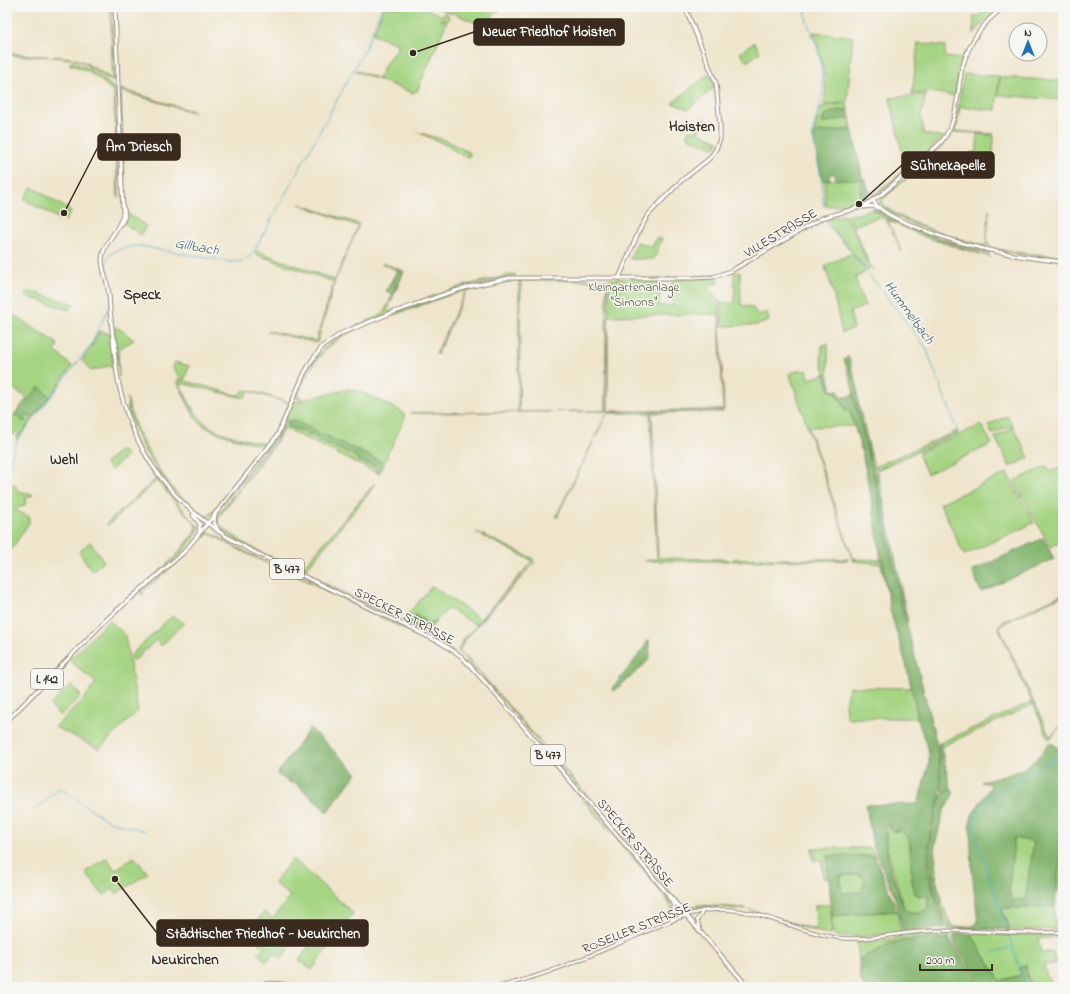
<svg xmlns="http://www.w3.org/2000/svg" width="1070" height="994" viewBox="0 0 1070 994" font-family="'Indie Flower',sans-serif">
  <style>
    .green { fill: #a5d482; stroke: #707f50; fill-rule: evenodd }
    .forest { fill: #84b670; stroke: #607047; fill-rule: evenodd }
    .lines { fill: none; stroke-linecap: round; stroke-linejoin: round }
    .stream { stroke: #48aac7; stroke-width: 1 }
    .tertiary-casing { stroke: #958875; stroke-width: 4.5 }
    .secondary-casing { stroke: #958875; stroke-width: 5 }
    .primary-casing { stroke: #958875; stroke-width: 5 }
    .tertiary { stroke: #fff; stroke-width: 2.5 }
    .secondary { stroke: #fff; stroke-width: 3 }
    .primary { stroke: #fff; stroke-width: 3 }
    .labels { text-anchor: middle; stroke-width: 3; stroke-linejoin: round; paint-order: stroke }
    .shield { fill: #f6f6f2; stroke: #73675e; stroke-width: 1 }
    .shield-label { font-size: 12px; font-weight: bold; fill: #3b2a1e }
    .street-label { font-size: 13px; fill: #3b2a1e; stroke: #f6f6f2 }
    .park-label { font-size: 13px; fill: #565437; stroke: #f6f6f2 }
    .water-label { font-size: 14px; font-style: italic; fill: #405d62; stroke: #f6f6f2 }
    .quarter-label { font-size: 15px; font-weight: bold; fill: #3b2a1e; stroke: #f6f6f2 }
    .leader { fill: none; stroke: #3b2a1e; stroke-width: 1.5 }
    .callout-dot { fill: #3b2a1e; stroke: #f6f6f2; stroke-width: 1.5 }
    .callout { fill: #3b2a1e; stroke: #3b2a1e; stroke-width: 1.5 }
    .callout-label { font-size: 14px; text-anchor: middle; font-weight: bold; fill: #fff }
  </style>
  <rect width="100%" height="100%" fill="#f6f6f2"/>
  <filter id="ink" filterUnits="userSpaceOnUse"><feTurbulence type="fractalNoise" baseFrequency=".025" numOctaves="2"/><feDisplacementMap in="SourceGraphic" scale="8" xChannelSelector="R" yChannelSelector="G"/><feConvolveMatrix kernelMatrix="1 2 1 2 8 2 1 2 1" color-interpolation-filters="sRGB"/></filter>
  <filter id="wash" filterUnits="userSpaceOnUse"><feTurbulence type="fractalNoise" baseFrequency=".012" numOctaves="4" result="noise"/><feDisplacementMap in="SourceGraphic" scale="16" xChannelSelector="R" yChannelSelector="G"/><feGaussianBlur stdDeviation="0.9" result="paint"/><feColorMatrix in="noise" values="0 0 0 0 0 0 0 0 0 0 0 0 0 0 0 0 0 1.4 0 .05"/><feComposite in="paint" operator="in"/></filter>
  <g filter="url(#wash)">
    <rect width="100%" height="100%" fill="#efe5cc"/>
    <g class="green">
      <path d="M110 7H112L114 81C103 79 92 65 79 61 57 54 30 59 7 54V53L71 58 86 63 113 80Z"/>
      <path d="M384 7H421L443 16 444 13 449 16 448 20 441 19V21H447L439 41H437L438 43 417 91 414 92 413 93 356 71V70L378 79 387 61 400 45 373 34Z"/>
      <path d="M436 7H500L498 12H495L488 28 455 14 454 13H450Z"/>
      <path d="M981 7H987L986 13 989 7H1000L995 10 981 25 974 34 973 32 974 16H980L982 11Z"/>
      <path d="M813 32 853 37 847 102 824 105C828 88 822 63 818 46 817 41 814 36 813 32Z"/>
      <path d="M753 43H755L760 52 747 62 740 53Z"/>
      <path d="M918 43 945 46V57L962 59 965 51 967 52 961 65 955 96 930 92 912 94Z"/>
      <path d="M72 62 90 69 115 89 119 198 118 197 114 92C100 79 87 69 69 64Z"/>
      <path d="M709 74 714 83 715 87 688 109 672 103Z"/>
      <path d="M964 74 999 76 996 110 960 107 956 131 994 134 953 132 956 119Z"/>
      <path d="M1000 77 1063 81 1062 100 998 95Z"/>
      <path d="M121 89 195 112H192L121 91 125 203 127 213 146 226 141 235 123 222 126 209 124 203 122 160 123 158 122 157 120 90Z"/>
      <path d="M926 94 921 116 924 134 944 137 876 196 873 197 867 189 864 178 871 194 874 195 904 171V162L890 98Z"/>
      <path d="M847 104 848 110 834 111 822 122 850 118 852 129 814 133 821 107 846 103Z"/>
      <path d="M703 119H705L703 124 701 123 698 132 718 141 715 148 707 145V143L706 142 704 144 686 136 689 130 693 131 694 130 697 131Z"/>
      <path d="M417 132 445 140 470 153 469 157 461 155 442 143Z"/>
      <path d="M951 134C951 141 893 190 882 200V203C897 221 962 241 986 246L989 210 987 243 985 248C964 242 887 221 879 201L944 144Z"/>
      <path d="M977 134 992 135 994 136 992 170 969 164 970 153 977 152Z"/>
      <path d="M860 178 861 202 857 203 854 205 825 206V180Z"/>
      <path d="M32 187 71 211 65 221V217L62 215 59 219 42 209V207L40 209 24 199Z"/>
      <path d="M299 204 359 224 335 281 317 343 268 331 316 341 334 282 255 254 257 251 335 280 358 226Z"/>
      <path d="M872 208H875C909 230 950 242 988 252L990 254 934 237 894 221Z"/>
      <path d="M871 209 886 217 902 252C897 243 890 219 880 217L853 226 871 267 874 269H872L870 267 848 215 858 214Z"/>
      <path d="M844 215 846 216 869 267 868 271 829 224 826 219Z"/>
      <path d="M888 219 933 238 991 257 966 250 927 238 889 221Z"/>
      <path d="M656 238 662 239 654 259H630L637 242 652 247Z"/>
      <path d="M988 243 990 248 1021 253 1063 256V260L1018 254 990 249Z"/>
      <path d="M852 253 866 272 855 278 865 306 850 312 854 328 842 333 833 292 825 266Z"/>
      <path d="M383 263 404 271V272L387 311 388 312 459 287 510 275 515 274V277L475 284 354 327 383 314 402 275V272L382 264Z"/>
      <path d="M736 272H740L741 305 752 307 758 315 767 312 769 321 757 325 722 326 721 303H735L734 273Z"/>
      <path d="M718 277V284L714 283 708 288 709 291 719 301 724 410 608 411 607 410 609 279H690L692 280V279ZM659 280 672 281 673 306H659ZM719 314 723 410 608 411V316Z"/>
      <path d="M514 279 607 280 605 411 410 413 518 412 519 280 505 281 467 289 437 355 436 354 466 290C449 294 433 301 417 307 387 318 350 326 326 349 313 362 305 378 298 395L299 398H302L298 399 296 397C304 379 312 359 327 346 346 329 372 322 395 313 435 299 472 285 514 279ZM521 280H571L607 281 605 411 519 412Z"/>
      <path d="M28 291 74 304 69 310 25 296Z"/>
      <path d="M12 314 58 344 55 351 72 366 50 397 39 387 29 415 33 418 17 440 16 438 19 432 17 431 13 435 7 426V424L27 398 7 384V321Z"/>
      <path d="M114 327C123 329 126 335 134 340L120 348 118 351 119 377Z"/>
      <path d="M99 331 110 334 114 373 112 365 91 371 82 360 92 346Z"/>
      <path d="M828 344V373L825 374 829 388 831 391 836 393 838 399 842 401 843 406 850 410 854 426 808 427 852 556 856 559 881 560 883 564 888 598 881 564 853 561 856 560 852 559 851 556 790 375 791 373 800 370 807 371 810 379 825 374 821 358 822 345Z"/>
      <path d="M175 362 189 366 185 379C176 378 178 374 173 368Z"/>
      <path d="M178 379 237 395H239L243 391 248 390 291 403 277 436 240 482 213 513 206 519 203 518C169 490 139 453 128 410 127 406 128 402 127 398 129 402 129 408 131 412 133 420 136 428 140 436 147 453 188 519 209 516L267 447C248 441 210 435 197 420 189 409 183 393 177 381ZM180 383 244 398 249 391 289 403 278 430 269 445 266 444C250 440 220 435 207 425 196 417 185 396 180 383Z"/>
      <path d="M349 389 361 392 402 412 405 416 404 420 391 448 387 453V457L379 474 284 428 277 441 219 516 218 523 219 526 250 547 300 571 375 483 369 493 303 573 402 621 432 586 480 619 532 562 531 560 477 533V532L532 558 534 560 476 625 448 608C441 616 437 623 426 624L415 615V619L412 621H403L432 636H431L300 573V571L298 572 240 543 217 527 215 521 216 517 277 439 294 403 305 399Z"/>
      <path d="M719 411 723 412 652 413 658 557H657L650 413H607L559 512 558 517H556L607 413Z"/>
      <path d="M1008 416 1029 458 1010 467 995 437 1012 429 1011 426 992 434 988 425Z"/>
      <path d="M128 424C137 455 162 485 183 509 187 515 193 519 197 526H199C194 548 152 579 135 594H134L174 558 197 530 194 522 183 512 156 479 157 480 108 525 106 524 156 479 130 435 127 425Z"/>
      <path d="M981 425 992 444 927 474 919 456 920 452Z"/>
      <path d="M957 431 958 433 877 470 875 471 872 469 869 455 871 454 874 467Z"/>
      <path d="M121 449 127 456 111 470 105 463Z"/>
      <path d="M1047 466 1050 472 1063 467V541L1050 547 1014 481Z"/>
      <path d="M1007 473 1034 523 964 555 940 503Z"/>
      <path d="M7 484 15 485 18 491 32 494 33 495 26 498 25 505 14 510 30 517 28 520 30 521 7 556Z"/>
      <path d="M206 531 215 535 236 547 295 577 234 547 213 535 209 534 204 537 185 556 142 592 144 595 141 594V592L182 557Z"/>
      <path d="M90 542 104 561 92 571 80 553V551Z"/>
      <path d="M661 558 724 559 731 561H645Z"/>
      <path d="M769 558 770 559H848V560L732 561 733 559Z"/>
      <path d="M535 562 469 635 459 650 474 666 549 752 554 755 562 754 554 756 549 754 478 672 458 651 463 640Z"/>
      <path d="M298 575 436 642 451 650V652L297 576Z"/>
      <path d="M1063 594V595L1004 623 999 627 1049 735H1052L1063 723 1050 739 1048 738 998 626 1001 623Z"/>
      <path d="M172 616 184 623 161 646 156 640 133 662 131 655Z"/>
      <path d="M109 620 125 635 138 711 99 749 55 727 83 700 96 683 69 660Z"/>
      <path d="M71 685 81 696 60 716 50 705Z"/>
      <path d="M849 687 912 688 918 718H847L845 705Z"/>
      <path d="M1031 702 1032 705 941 747 940 743Z"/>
      <path d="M535 743 641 865 667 898 674 908V913L666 898 640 866Z"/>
      <path d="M557 761 681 905 686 908 698 905 745 908 744 910 723 907H692L690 910H684L558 764Z"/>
      <path d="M887 824H889L890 828 894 832 900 830 909 838C912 856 910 875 914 893L919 896H928V908L927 910C919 913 911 914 904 909L886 845 885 838Z"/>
      <path d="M1014 838 1034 841 1026 898 1025 900H1019L1013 908 1055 907 1054 921 1063 922V930L948 929 939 905 942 904 952 927H958V929L1010 928 1001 908 1010 897 1009 884Z"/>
      <path d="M1063 845V891H1056L1060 855Z"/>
      <path d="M812 848H870L875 856H828V879L823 878 822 860H813Z"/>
      <path d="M134 857 148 873 116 894 113 889 103 895 85 872 107 858 115 870Z"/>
      <path d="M292 859 300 865 353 913 344 925 350 930 340 944 333 940 312 970 299 960 312 942 302 933 281 959 274 953 266 962 258 954 264 947 248 933 264 912 273 919 290 896 274 883Z"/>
      <path d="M859 874 865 880 862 892 842 893 840 876Z"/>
      <path d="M815 905H830L832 929 831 935 805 928 747 909 816 930Z"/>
      <path d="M897 911 901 933 861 937 836 936 833 934 832 916Z"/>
      <path d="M928 933H947L950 939 927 938 890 943 878 950 859 959 857 943 859 941H875Z"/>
      <path d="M971 934 1060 935V937L1038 939 1041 952H1053L1056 964 1044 965 1046 974 1053 987H1032L1027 975 1026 966 1021 975 1000 981Z"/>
    </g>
    <g class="forest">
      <path d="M848 110 850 118 822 123 824 116 834 111Z"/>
      <path d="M852 129 862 176 869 200 861 202 860 179 836 180 835 174H829L830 180H822L813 137 814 133Z"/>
      <path d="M397 270 402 272V275L393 295 386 291Z"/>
      <path d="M848 356 857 385 858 402 871 454 869 455 861 426 849 373 844 360Z"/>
      <path d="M828 373 832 391 838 390 842 398 853 395 873 472 901 606 906 621 936 741 940 769V796L931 826 928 848V870L934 893C927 897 921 898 914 893 910 875 912 857 909 838L900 830 892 831 889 824H887C882 852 895 882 904 909 911 914 919 913 927 910L928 908V898L935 895 945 926 944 928 903 931 894 894 873 846 866 805 918 804 929 763V753L920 727 906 664 890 610 883 564 881 560 872 501 862 452 850 411 845 410 842 401 838 399 836 393 829 390 825 374Z"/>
      <path d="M39 387 50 397 33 418 29 415 24 422 15 415Z"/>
      <path d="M293 420 380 461C382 466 382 470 377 472L375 467 358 460 352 454 335 448 333 445H327L325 441 321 442 313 435 307 434C302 428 292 430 287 427L288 421Z"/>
      <path d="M877 472C889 522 897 572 908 622L902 606 894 573 874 474Z"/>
      <path d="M1043 538 1054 559 981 592 972 571Z"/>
      <path d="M415 615H417L418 618 424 619 426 624 437 621 426 633 402 621 407 618 411 620 415 619Z"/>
      <path d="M649 639 650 658 642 667 614 691 612 689 641 652Z"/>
      <path d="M310 728 356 772V774L327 812 294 782 292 784 277 774Z"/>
      <path d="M1050 742 1063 751V845L1060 855 1055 907 1013 908 1014 900H1025L1026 898 1027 886 1034 842 1014 838 1009 891 1010 897 1012 899 1011 908 1001 909 1010 929H958V927L973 926 978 922 972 871 970 824 972 815 991 786V784L981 782C999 777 1020 774 1034 761 1040 755 1045 748 1050 742Z"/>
      <path d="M940 743 951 790 944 792 942 791 938 744Z"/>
      <path d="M952 790 954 793 943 812 934 850 937 869 936 880 943 903 942 904 939 905C924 863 928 839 940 798L942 794Z"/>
      <path d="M827 856H875L895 906 894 909 897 911 832 916ZM860 874 865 880 862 892 842 893 840 876Z"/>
      <path d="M958 933 971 934 1000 981 1021 975 1019 968 1026 965 1027 975 1032 987H982L956 945 953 938 954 935Z"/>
      <path d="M927 938 950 939 980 987H864L860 978 859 959 878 950 890 943Z"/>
    </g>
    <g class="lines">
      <g class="stream">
        <path d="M805 7 807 22 811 31"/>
        <path d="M812 33C820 51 826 86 820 105"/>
        <path d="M819 107 812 134 822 181 823 206"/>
        <path d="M823 220 852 252"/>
        <path d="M852 253 867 271"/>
        <path d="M868 273 926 348 958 432"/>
        <path d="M111 304C122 289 88 257 121 249 127 248 133 245 139 246L231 262 242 261 252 255 365 49 382 7"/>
        <path d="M7 471 18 439 91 345 109 307"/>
        <path d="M60 788 108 821 145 831"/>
        <path d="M35 810 59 788"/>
        <path d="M1006 928 973 827 974 819 978 810 987 798 1063 754"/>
        <path d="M1009 936 1026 987"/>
        <path d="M993 953 1012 946"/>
      </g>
    </g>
  </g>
  <g filter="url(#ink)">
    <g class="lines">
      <g class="tertiary-casing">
        <g id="tertiary">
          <path d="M668 896C675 906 678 912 670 922"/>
          <path d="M700 929 697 920 702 913"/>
          <path d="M256 987C269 980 285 984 299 987"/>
          <path d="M497 987C546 976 591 955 636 936 660 926 684 913 710 910 756 905 796 933 840 938 871 941 899 932 930 931 974 930 1019 934 1063 932"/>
        </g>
      </g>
      <g class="secondary-casing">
        <g id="secondary">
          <path d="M873 201C883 214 899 220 914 226 962 247 1012 256 1063 262"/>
          <path d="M864 207 872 206 878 208"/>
          <path d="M619 278 639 231 648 215 681 181 709 159 716 149 720 139V124L716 83 685 7"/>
          <path d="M207 524 277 436 304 374 312 360 323 346 342 333 386 315 448 293 468 287 509 278H692L713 277 731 271 822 218 864 206 882 194 937 146C959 126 956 96 962 69 968 44 983 22 1004 7"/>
        </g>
      </g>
      <g class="primary-casing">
        <g id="primary">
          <path d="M115 7 123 213C121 230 103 242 102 259 102 267 105 275 107 283 109 292 110 301 110 310 113 335 114 360 119 385 137 466 185 518 258 554L441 643 461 656 485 682 748 987"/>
          <path d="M121 224 125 216 124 209"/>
          <path d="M114 337 116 344 115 351"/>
          <path d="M215 514 214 522 219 532"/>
          <path d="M193 515 200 524 199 533"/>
          <path d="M7 721 107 619 184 552 207 524"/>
        </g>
      </g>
      <use href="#tertiary" class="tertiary"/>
      <use href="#secondary" class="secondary"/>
      <use href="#primary" class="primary"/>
    </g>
  </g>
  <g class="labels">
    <g class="shield">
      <rect x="270" y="559" width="34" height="20" rx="3"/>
      <rect x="31" y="669" width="32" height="20" rx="3"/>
      <rect x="531" y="745" width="34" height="20" rx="3"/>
    </g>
    <g class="shield-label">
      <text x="287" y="573">B 477</text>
      <text x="47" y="683">L 142</text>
      <text x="548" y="759">B 477</text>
    </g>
    <g class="street-label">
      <text transform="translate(780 232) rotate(-31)" y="5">VILLESTRASSE</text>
      <text transform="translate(405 615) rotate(27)" y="5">SPECKER STRASSE</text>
      <text transform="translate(636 842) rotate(50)" y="5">SPECKER STRASSE</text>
      <text transform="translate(636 927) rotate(-22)" y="5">ROSELLER STRASSE</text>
    </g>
    <g class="park-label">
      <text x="634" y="291">Kleingartenanlage<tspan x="634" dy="15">"Simons"</tspan></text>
    </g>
    <g class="water-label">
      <text transform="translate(197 246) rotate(10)" y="5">Gillbach</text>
      <text transform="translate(910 312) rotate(54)" y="5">Hummelbach</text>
    </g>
    <g class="quarter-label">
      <text x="692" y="131">Hoisten</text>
      <text x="142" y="299">Speck</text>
      <text x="64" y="464">Wehl</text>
      <text x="185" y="964">Neukirchen</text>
    </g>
  </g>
  <path class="leader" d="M413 53L474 32M64 213L98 147M859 204L902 165M115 879L157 933"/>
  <g class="callout-dot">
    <circle cx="413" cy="53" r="4"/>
    <circle cx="64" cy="213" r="4"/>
    <circle cx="859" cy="204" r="4"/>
    <circle cx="115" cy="879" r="4"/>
  </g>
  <g class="callout">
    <rect x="474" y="19" width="150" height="26" rx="4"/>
    <rect x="98" y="134" width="82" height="26" rx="4"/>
    <rect x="902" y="152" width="92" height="26" rx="4"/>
    <rect x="157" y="920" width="211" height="26" rx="4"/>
  </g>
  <g class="callout-label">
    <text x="549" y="36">Neuer Friedhof Hoisten</text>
    <text x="139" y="151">Am Driesch</text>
    <text x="948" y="170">Sühnekapelle</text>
    <text x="263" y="938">Städtischer Friedhof - Neukirchen</text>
  </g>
  <rect width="1070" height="994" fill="none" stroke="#f6f6f2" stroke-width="24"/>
  <g transform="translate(1028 42)"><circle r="19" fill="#f6f6f2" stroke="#aba49d"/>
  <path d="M0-3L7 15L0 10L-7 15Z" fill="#1f6fb2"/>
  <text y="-6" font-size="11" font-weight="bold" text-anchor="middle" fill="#3b2a1e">N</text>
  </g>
  <path d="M920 964v6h72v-6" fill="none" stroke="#3b2a1e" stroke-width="2"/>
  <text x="926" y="964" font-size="12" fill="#3b2a1e" stroke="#f6f6f2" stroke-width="3" paint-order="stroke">200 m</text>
</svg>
